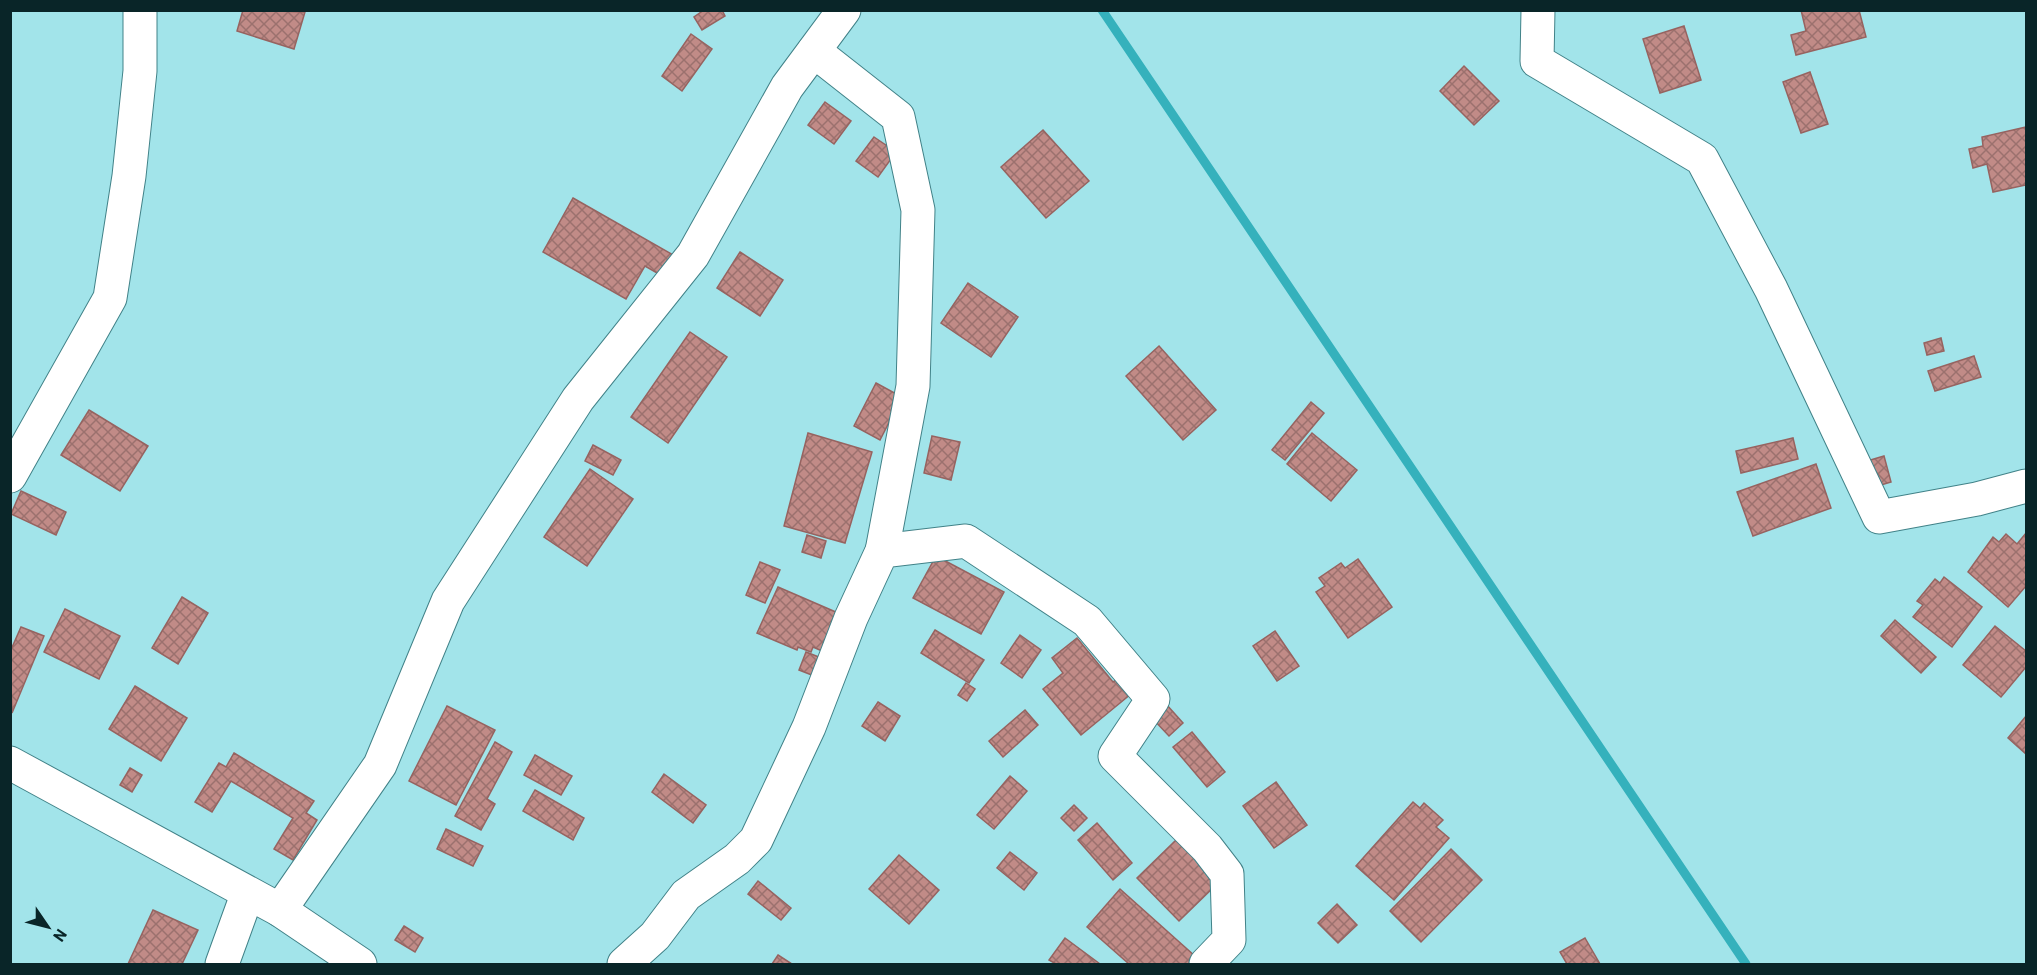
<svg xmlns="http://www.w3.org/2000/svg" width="2037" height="975" viewBox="0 0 2037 975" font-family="Barlow,sans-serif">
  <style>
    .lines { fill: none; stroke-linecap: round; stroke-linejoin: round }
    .stream { stroke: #35b1bc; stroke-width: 9 }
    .building { fill: url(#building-cross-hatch); stroke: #966360; stroke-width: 1.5 }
    .minor-casing { stroke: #418288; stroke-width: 35 }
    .minor { stroke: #fff; stroke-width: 33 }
  </style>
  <defs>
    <pattern id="building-cross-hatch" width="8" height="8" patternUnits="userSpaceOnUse" patternTransform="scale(1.5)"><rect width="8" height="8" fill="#c18b87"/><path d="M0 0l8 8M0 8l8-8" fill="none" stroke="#9b716e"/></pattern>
  </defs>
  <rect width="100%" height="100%" fill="#a2e4ea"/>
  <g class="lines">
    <path class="stream" d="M1102 10 1746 964"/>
  </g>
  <g class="building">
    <path d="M243 10 305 12 294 49 237 31Z"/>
    <path d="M704 10H722L725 16 702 30 694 17Z"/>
    <path d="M1801 10H1859L1866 37 1796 55 1791 35 1806 31Z"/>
    <path d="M1684 26 1701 80 1660 93 1643 39Z"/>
    <path d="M691 34 712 49 682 91 662 76Z"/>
    <path d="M1464 66 1499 101 1474 125 1440 91Z"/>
    <path d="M1810 72 1828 124 1801 133 1783 82Z"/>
    <path d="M825 102 851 121 834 144 808 125Z"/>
    <path d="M2026 127V185L1993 192 1987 164 1973 168 1969 149 1983 146 1982 137Z"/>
    <path d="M1043 130 1089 181 1046 218 1001 167Z"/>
    <path d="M874 137 896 152 878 177 856 161Z"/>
    <path d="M573 198 675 256 664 277 645 266 626 299 543 252Z"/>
    <path d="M740 252 783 280 760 316 717 288Z"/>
    <path d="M968 283 1018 317 991 357 941 323Z"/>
    <path d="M690 332 727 357 668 443 631 417Z"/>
    <path d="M1941 338 1944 351 1927 355 1924 343Z"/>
    <path d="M1159 346 1216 410 1183 440 1126 376Z"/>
    <path d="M1974 356 1981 377 1935 391 1928 371Z"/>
    <path d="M876 383 902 397 880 440 854 426Z"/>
    <path d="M1311 402 1324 413 1285 460 1272 450Z"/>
    <path d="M89 410 148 446 120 491 61 455Z"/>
    <path d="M808 433 872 452 845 543 784 526Z"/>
    <path d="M1312 433 1357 470 1331 501 1287 464Z"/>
    <path d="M932 436 960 442 951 480 924 473Z"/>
    <path d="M1793 438 1798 459 1741 473 1736 451Z"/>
    <path d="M593 445 621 460 613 475 585 461Z"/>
    <path d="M1884 456 1891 482 1874 487 1867 461Z"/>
    <path d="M1816 464 1831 508 1753 536 1737 492Z"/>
    <path d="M590 469 633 499 587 566 544 537Z"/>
    <path d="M21 491 66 512 56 535 11 514Z"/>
    <path d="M2026 533V586L2008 607 1968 572 1993 537 1999 542 2006 534 2017 544Z"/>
    <path d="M807 535 826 541 821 558 802 552Z"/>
    <path d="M936 556 1004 592 981 634 913 598Z"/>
    <path d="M1358 559 1392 607 1348 638 1316 592 1325 586 1319 578 1341 563 1345 568Z"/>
    <path d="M760 562 780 570 765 603 746 595Z"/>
    <path d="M1944 577 1982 607 1952 647 1913 617 1923 605 1917 601 1935 579 1940 583Z"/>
    <path d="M778 587 838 613 822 651 813 647 811 652 798 647 797 650 757 633Z"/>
    <path d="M182 597 208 613 178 664 152 648Z"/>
    <path d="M65 609 120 636 99 679 44 652Z"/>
    <path d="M1895 620 1936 657 1921 673 1881 636Z"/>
    <path d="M1995 626 2026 651V667L2001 697 1963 665Z"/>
    <path d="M21 627 44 636 12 713 10 652Z"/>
    <path d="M935 630 984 660 969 683 921 653Z"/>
    <path d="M1275 631 1299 666 1277 681 1253 646Z"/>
    <path d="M1020 635 1041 650 1022 678 1001 663Z"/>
    <path d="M1077 638 1113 682 1118 678 1131 694 1081 735 1043 689 1063 673 1052 658Z"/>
    <path d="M806 652 829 661 822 679 799 670Z"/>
    <path d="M966 683 975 689 967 701 958 695Z"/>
    <path d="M135 686 187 718 161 761 109 729Z"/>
    <path d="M878 702 900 716 885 741 862 726Z"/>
    <path d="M1166 704 1183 723 1169 736 1152 718Z"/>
    <path d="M447 706 495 730 456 805 409 781Z"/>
    <path d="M1025 710 1038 725 1003 757 989 741Z"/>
    <path d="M2026 716V754L2008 738Z"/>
    <path d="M1192 732 1225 772 1207 787 1173 747Z"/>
    <path d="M495 742 512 752 487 799 495 804 481 830 455 816Z"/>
    <path d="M234 753 314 801 306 813 317 820 293 860 274 849 293 818 231 781 212 812 195 802 219 763 226 767Z"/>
    <path d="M535 755 572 776 561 795 524 775Z"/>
    <path d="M130 768 142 775 132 792 120 785Z"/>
    <path d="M664 774 706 805 693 823 652 792Z"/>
    <path d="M1010 776 1027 791 994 829 977 815Z"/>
    <path d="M1276 782 1307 825 1274 848 1243 806Z"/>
    <path d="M535 790 584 818 573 840 523 811Z"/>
    <path d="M1413 802 1420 808 1424 803 1443 820 1436 827 1449 838 1394 900 1356 866Z"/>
    <path d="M1074 805 1087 818 1074 831 1061 818Z"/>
    <path d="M1097 823 1132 863 1113 880 1078 840Z"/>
    <path d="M446 829 483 846 473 866 437 849Z"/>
    <path d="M1177 839 1219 882 1179 921 1137 878Z"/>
    <path d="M1451 849 1482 880 1421 942 1390 911Z"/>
    <path d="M1010 852 1037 873 1024 890 997 868Z"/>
    <path d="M899 855 939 890 909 924 869 889Z"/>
    <path d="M758 881 791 908 781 920 748 894Z"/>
    <path d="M1120 889 1196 957 1188 964H1129L1087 927Z"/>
    <path d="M1337 904 1357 925 1338 943 1318 923Z"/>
    <path d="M153 910 198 930 182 964H128Z"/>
    <path d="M404 926 423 938 415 952 395 940Z"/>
    <path d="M1065 938 1100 964H1056L1049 960Z"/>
    <path d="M1585 938 1600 964H1567L1560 952Z"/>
    <path d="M778 955 792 964H772Z"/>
  </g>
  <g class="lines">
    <g class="minor-casing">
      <g id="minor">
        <path d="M1538 10 1537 61 1702 159 1771 289 1879 517 1977 499 2026 486"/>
        <path d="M814 51 898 117 918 210 913 386 882 551"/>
        <path d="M10 476 110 298 129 176 140 71V10"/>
        <path d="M10 763 280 910 360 964"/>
        <path d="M280 910 380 765 448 601 578 399 693 255 787 87 844 10"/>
        <path d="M222 964 247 895"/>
        <path d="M624 964 655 936 686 895 737 859 756 840 809 727 851 618 882 551 966 541 1087 621 1153 699 1115 756 1207 848 1227 874 1229 940 1206 964"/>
      </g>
    </g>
    <use href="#minor" class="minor"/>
  </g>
  <rect width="2037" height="975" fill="none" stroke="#092528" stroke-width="24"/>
  <g transform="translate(48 927) rotate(125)" stroke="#a2e4ea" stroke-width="4.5" paint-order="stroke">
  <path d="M0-4.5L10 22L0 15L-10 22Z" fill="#092528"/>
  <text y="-9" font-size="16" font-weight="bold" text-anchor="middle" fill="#092528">N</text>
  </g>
</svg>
